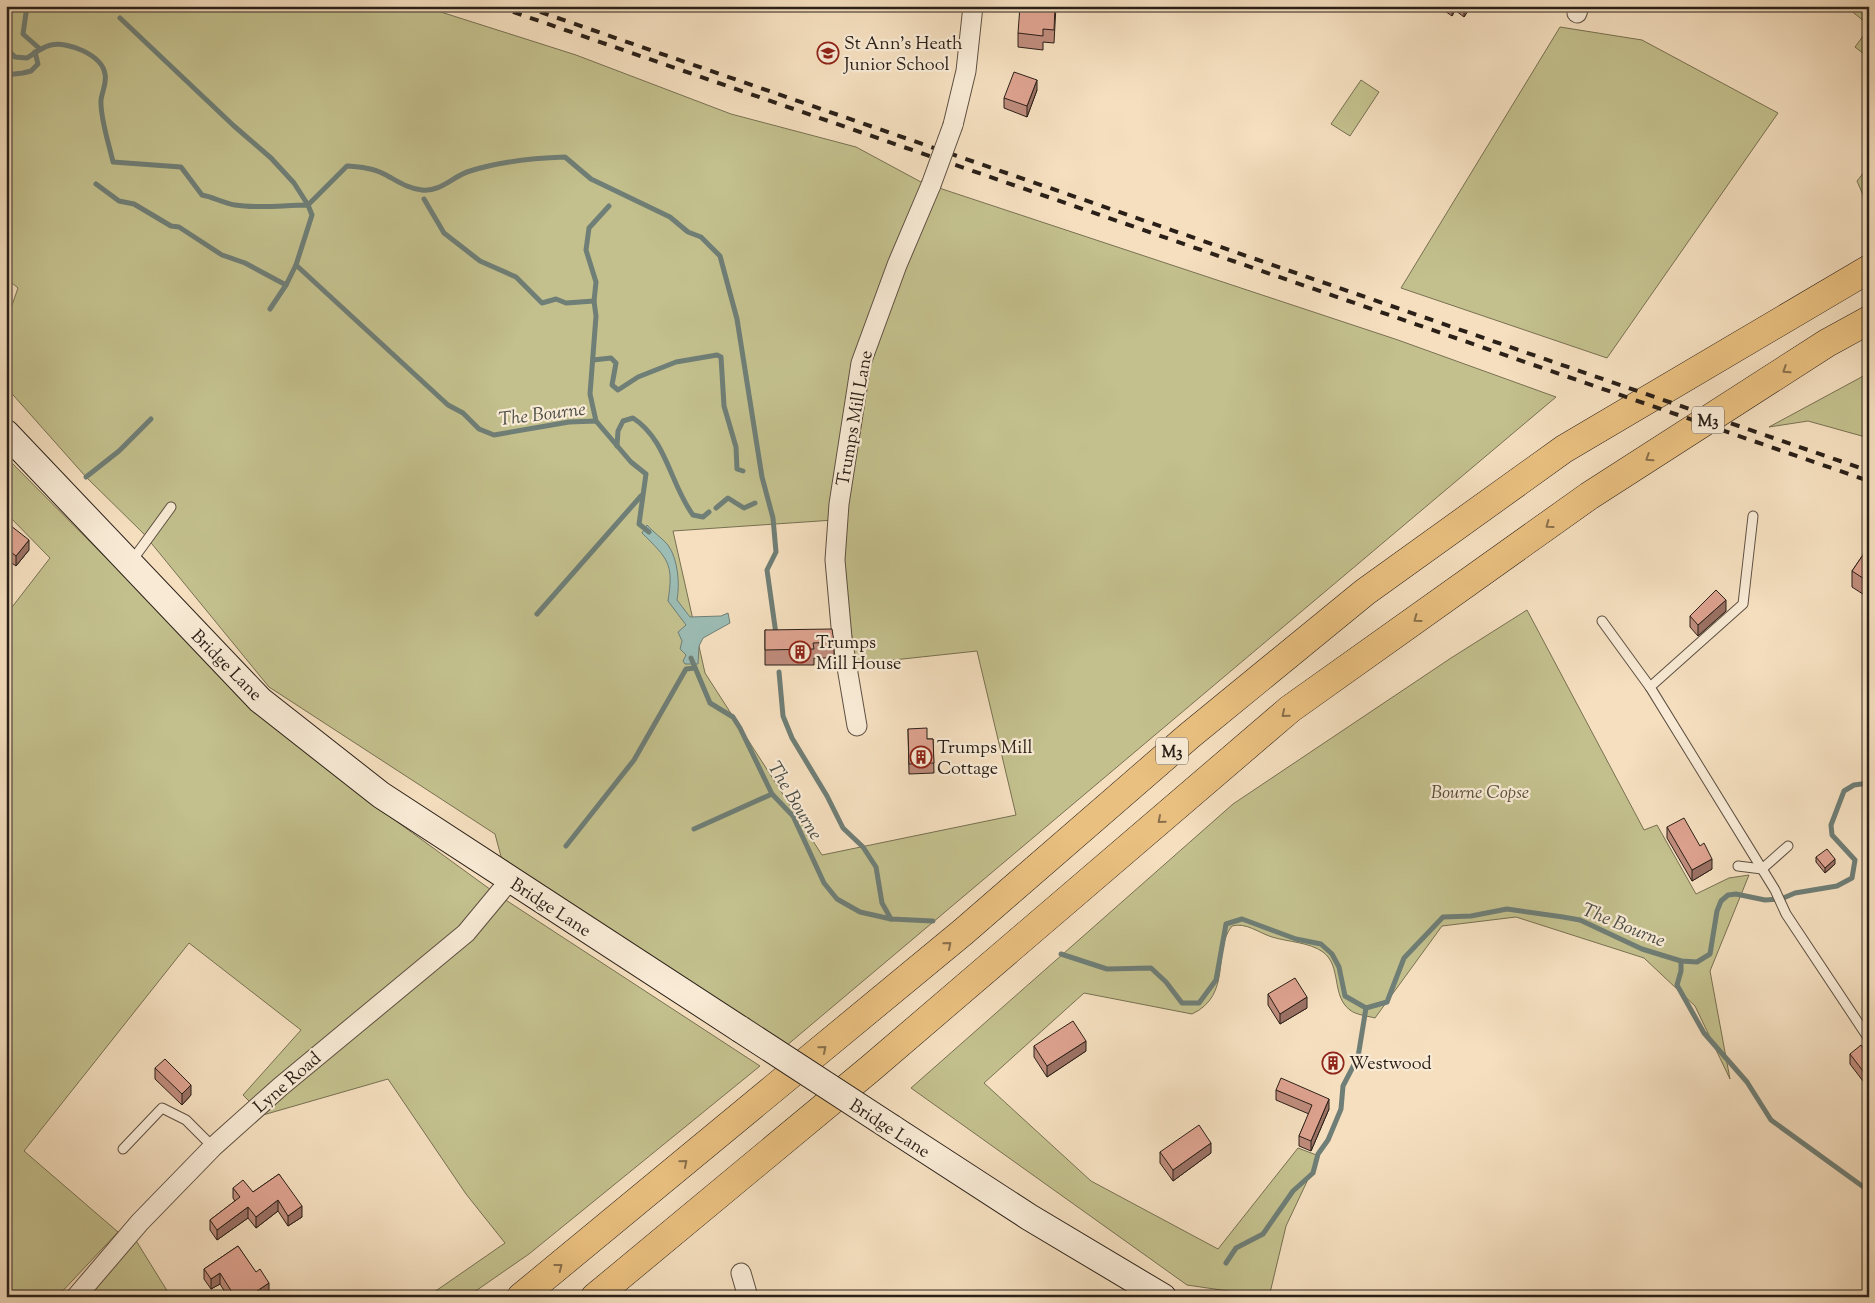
<svg xmlns="http://www.w3.org/2000/svg" width="1875" height="1303" viewBox="0 0 1875 1303" font-family="'Sorts Mill Goudy',serif">
  <style>
    .green { fill: #c3c08d; stroke: #777052; fill-rule: evenodd }
    .water { fill: #9cbcb4; stroke: #6f7e76 }
    .lines { fill: none; stroke-linecap: round; stroke-linejoin: round }
    .stream { stroke: #6f7e76; stroke-width: 5 }
    .lane-casing { stroke: #5e5042; stroke-width: 11 }
    .street-casing { stroke: #5e5042; stroke-width: 21 }
    .secondary-casing { stroke: #2b2018; stroke-width: 28 }
    .highway-casing { stroke: #2b2018; stroke-width: 29 }
    .lane { stroke: #f8ead5; stroke-width: 9 }
    .street { stroke: #f8ead5; stroke-width: 19 }
    .secondary { stroke: #f8ead5; stroke-width: 26 }
    .highway { stroke: #eac080; stroke-width: 28 }
    .rail { stroke: #2b2018; stroke-width: 4; stroke-dasharray: 9 9; stroke-linecap: butt }
    .street-bridge-casing { stroke: #5e5042; stroke-width: 21; stroke-linecap: butt }
    .secondary-bridge-casing { stroke: #2b2018; stroke-width: 28; stroke-linecap: butt }
    .street-bridge { stroke: #f8ead5; stroke-width: 19 }
    .secondary-bridge { stroke: #f8ead5; stroke-width: 26 }
    .wall { fill: #be8b7b; stroke: #2b2018 }
    .shaded-wall { fill: #9b7164; stroke: #2b2018 }
    .building { fill: #dda28f; stroke: #2b2018 }
    .oneway { stroke: #8a704c }
    .labels { text-anchor: middle; stroke-width: 4.5; stroke-linejoin: round; paint-order: stroke }
    .shield { fill: #f8ead5; stroke: #685d51; stroke-width: 1 }
    .shield-label { font-size: 16px; font-weight: bold; fill: #2b2018 }
    .poi-label { font-size: 18px; fill: #2b2018; stroke: #f8ead5; text-anchor: start }
    .street-label { font-size: 18px; fill: #2b2018; stroke: #f8ead5 }
    .park-label { font-size: 18px; font-style: italic; fill: #59503b; stroke: #f8ead5 }
    .water-label { font-size: 19px; font-style: italic; fill: #4d4f47; stroke: #f8ead5 }
  </style>
  <rect width="100%" height="100%" fill="#f5dfbf"/>
  <filter id="stains"><feTurbulence type="fractalNoise" baseFrequency=".004" numOctaves="4"/><feColorMatrix values="0 0 0 0 .2 0 0 0 0 .09 0 0 0 0 .02 0 0 0 .5 -.17"/></filter>
  <radialGradient id="worn" r=".72"><stop offset=".6" stop-color="#630" stop-opacity="0"/><stop offset="1" stop-color="#630" stop-opacity=".3"/></radialGradient>
  <g class="green">
    <path d="M6 6H422L576 55 731 114 856 147 921 182 1398 340 1556 397 786 1046 503 864 495 834 269 687 143 533 86 477 6 387V311L11 308 18 288 6 278ZM834 520 856 664 977 651 1016 815 822 855 705 673 673 531Z"/>
    <path d="M1845 6H1869V25Z"/>
    <path d="M1560 27 1642 40 1778 113 1607 358 1401 288Z"/>
    <path d="M1869 28V58L1855 47Z"/>
    <path d="M1361 80 1379 92 1350 136 1331 124Z"/>
    <path d="M1869 166V209L1857 181Z"/>
    <path d="M1869 373V438L1808 421 1769 427Z"/>
    <path d="M6 457 258 711 374 805 498 895 760 1066 529 1254 467 1297H427L505 1243 466 1194 388 1079 263 1115 243 1095 301 1030 189 943 24 1151 118 1232 57 1297H6V609L9 611 50 558 6 513Z"/>
    <path d="M1527 610 1644 830 1657 825 1696 894 1729 878 1749 875 1710 971 1730 1079 1695 1006 1644 958 1516 917 1442 926 1375 1018C1368 1016 1356 1015 1350 1010 1331 996 1342 966 1323 952 1309 942 1288 942 1272 937 1259 933 1246 922 1232 926 1212 950 1233 995 1192 1014L1084 993 984 1083 1091 1181 1218 1249 1298 1148 1319 1156 1286 1226 1269 1297 1187 1285 911 1088 1233 804 1451 658Z"/>
    <path d="M135 1239 171 1297H87Z"/>
  </g>
  <path class="water" d="M647 525C653 532 662 538 668 545 678 559 680 584 677 600L690 617 721 616 728 613 730 623 703 638 699 646 698 664H685L683 661 686 655 680 649 682 641 678 632 686 625 668 601C674 563 668 559 642 533Z"/>
  <g class="lines">
    <g class="stream">
      <path d="M27 6 23 34 40 49"/>
      <path d="M120 18 234 126 271 158 294 183 308 205 347 166C359 167 373 168 384 174 396 180 408 189 422 190 441 192 453 176 470 171 498 162 536 158 565 157L591 179 670 217 688 232 701 237 720 256 737 319 762 477 773 518 776 552 767 570 776 634"/>
      <path d="M6 48 15 57 27 58C35 53 42 47 51 45 68 41 102 55 105 74 107 84 102 91 101 100 100 118 109 144 113 162L181 167 202 195C213 197 223 203 235 205 260 209 283 205 308 205L312 215 296 265 448 405 463 413 479 429 494 435 569 422 596 421 631 462 646 474 639 524 649 532"/>
      <path d="M6 75 23 73 31 71 38 64 35 52"/>
      <path d="M96 184 119 201 134 204 171 226 179 227 222 255 245 263 286 285 296 265"/>
      <path d="M424 199 444 233 480 261 516 277 542 303 556 299 566 303 594 301 596 316 590 394 596 421"/>
      <path d="M594 301 596 282 586 250 589 228 609 206"/>
      <path d="M270 309 286 285"/>
      <path d="M593 360 611 358 616 363 612 385 618 390 638 377 676 362 717 355 721 357 724 406 736 447 737 469 743 471"/>
      <path d="M617 446 618 431 623 421 633 418C667 440 670 484 693 515L703 517 709 512"/>
      <path d="M86 477 119 451 151 419"/>
      <path d="M716 508 728 498 744 508 755 503"/>
      <path d="M537 614 641 496"/>
      <path d="M691 658 710 703 733 717 740 728 772 794 793 816 824 883 837 899 860 912 891 919 933 921"/>
      <path d="M779 672 783 716 792 738 827 796 843 828 863 847 876 867 882 903 891 919"/>
      <path d="M694 829 772 794"/>
      <path d="M566 846 634 760 686 669 695 668"/>
      <path d="M1061 954 1107 969 1151 968 1166 982 1182 1003H1199L1216 980 1226 924 1242 919 1296 939 1321 944 1332 954 1339 967 1345 996 1366 1008"/>
      <path d="M1681 961V971L1677 985 1704 1033 1747 1082 1771 1120 1869 1191"/>
      <path d="M1366 1008 1387 1002 1404 958 1443 917 1471 916 1507 909 1563 917 1580 920 1642 949 1681 961 1697 962 1710 954 1717 911 1721 901 1728 895 1736 894 1765 900 1781 899 1795 893 1837 886 1852 878 1855 860 1832 835 1831 825 1844 791 1854 785 1869 783"/>
      <path d="M1226 1263 1236 1248 1263 1234 1293 1191 1313 1173 1318 1154 1328 1140 1341 1109 1343 1086 1358 1057 1366 1008"/>
    </g>
    <g class="lane-casing">
      <g id="lane">
        <path d="M131 562 171 507"/>
        <path d="M1602 621 1650 687 1775 890 1786 914 1869 1039"/>
        <path d="M1650 687 1743 604 1753 516"/>
        <path d="M1738 866 1762 869 1788 846"/>
        <path d="M123 1149 162 1108 186 1120 213 1147"/>
      </g>
    </g>
    <g class="street-casing">
      <g id="street">
        <path d="M1577 13 1579 6"/>
        <path d="M953 125 966 71 973 6"/>
        <path d="M857 726 842 638 835 560 839 504 861 363 897 265 931 185"/>
        <path d="M741 1273 748 1297"/>
        <path d="M76 1297 140 1222 213 1147 280 1087 466 933 510 880"/>
      </g>
    </g>
    <g class="secondary-casing">
      <g id="secondary">
        <path d="M6 433 260 700 381 795 740 1029"/>
        <path d="M892 1128 1029 1217 1163 1297"/>
      </g>
    </g>
    <g class="highway-casing">
      <g id="highway">
        <path d="M521 1297 963 932 1189 736 1365 592 1564 449 1869 269"/>
        <path d="M595 1297 871 1068 1290 709 1589 496 1827 343 1869 320"/>
      </g>
    </g>
    <use href="#lane" class="lane"/>
    <use href="#street" class="street"/>
    <use href="#secondary" class="secondary"/>
    <use href="#highway" class="highway"/>
    <g class="rail">
      <path d="M496 6 1869 481"/>
      <path d="M523 6 1869 471"/>
    </g>
    <g class="street-bridge-casing">
      <path id="street-bridge" d="M931 185 953 125"/>
    </g>
    <g class="secondary-bridge-casing">
      <path id="secondary-bridge" d="M740 1029 892 1128"/>
    </g>
    <use href="#street-bridge" class="street-bridge"/>
    <use href="#secondary-bridge" class="secondary-bridge"/>
  </g>
  <g class="wall">
    <path d="M1056 6 1054 43 1043 42V50L1018 47V33Z"/>
    <path d="M1442 6H1471L1464 17 1455 10 1452 16 1442 9Z"/>
    <path d="M1037 90 1027 117 1004 108V98Z"/>
    <path d="M6 522 29 550 16 566 6 559Z"/>
    <path d="M1869 546V598L1852 587V571Z"/>
    <path d="M1726 611 1698 636 1690 627V616Z"/>
    <path d="M765 630 834 642V658H814V665H765Z"/>
    <path d="M908 729 927 739H933L934 773 909 774Z"/>
    <path d="M1667 827 1700 846 1712 869 1692 881 1667 838Z"/>
    <path d="M1816 857 1835 864 1825 873 1816 862Z"/>
    <path d="M1268 994 1307 1008 1280 1024 1268 1005Z"/>
    <path d="M1034 1046 1086 1051 1047 1077 1034 1057Z"/>
    <path d="M1850 1054 1869 1055V1089L1850 1064Z"/>
    <path d="M155 1068 191 1095 182 1105 155 1079Z"/>
    <path d="M1276 1090 1329 1109 1311 1151 1299 1146V1136L1309 1114 1276 1100Z"/>
    <path d="M1160 1152 1211 1153 1173 1181 1160 1163Z"/>
    <path d="M279 1174 302 1217 288 1226 278 1211 256 1228 248 1218 217 1240 210 1230V1220L235 1201 233 1198V1188L253 1192Z"/>
    <path d="M238 1246 269 1293 264 1297H228L220 1284 211 1289 204 1279V1269Z"/>
  </g>
  <g class="shaded-wall">
    <path d="M1452 6H1455V10L1452 16Z"/>
    <path d="M1464 6H1471L1464 17Z"/>
    <path d="M1037 80V90L1027 117V106Z"/>
    <path d="M29 540V550L16 566V556Z"/>
    <path d="M1726 600V611L1698 636V625Z"/>
    <path d="M1712 859V869L1692 881V870Z"/>
    <path d="M1835 859V864L1825 873V868Z"/>
    <path d="M1307 997V1008L1280 1024V1014Z"/>
    <path d="M1086 1041V1051L1047 1077V1066Z"/>
    <path d="M191 1085V1095L182 1105V1094Z"/>
    <path d="M1329 1099V1109L1311 1151V1141Z"/>
    <path d="M1211 1143V1153L1173 1181V1170Z"/>
    <path d="M278 1200V1211L256 1228V1217Z"/>
    <path d="M302 1206V1217L288 1226V1216Z"/>
    <path d="M248 1207V1218L217 1240V1230Z"/>
    <path d="M220 1273V1284L211 1289V1279Z"/>
    <path d="M269 1283V1293L264 1297H248Z"/>
  </g>
  <g class="building">
    <path d="M1020 6H1055L1054 30 1043 29V36L1018 33Z"/>
    <path d="M1014 72 1037 80 1027 106 1004 98Z"/>
    <path d="M6 522 29 540 16 556 6 548Z"/>
    <path d="M1869 546V582L1852 571Z"/>
    <path d="M1716 590 1726 600 1698 625 1690 616Z"/>
    <path d="M832 629 834 642 813 643 814 649 765 650V630Z"/>
    <path d="M927 728V739H933L934 763 909 764 908 729Z"/>
    <path d="M1684 818 1700 846 1704 843 1712 859 1692 870 1667 827Z"/>
    <path d="M1827 849 1835 859 1825 868 1816 857Z"/>
    <path d="M1295 978 1307 997 1280 1014 1268 994Z"/>
    <path d="M1073 1021 1086 1041 1047 1066 1034 1046Z"/>
    <path d="M1861 1045 1869 1055V1079L1850 1054Z"/>
    <path d="M165 1059 191 1085 182 1094 155 1068Z"/>
    <path d="M1281 1078 1329 1099 1311 1141 1299 1136 1312 1105 1276 1090Z"/>
    <path d="M1199 1125 1211 1143 1173 1170 1160 1152Z"/>
    <path d="M279 1174 302 1206 288 1216 278 1200 256 1217 248 1207 217 1230 210 1220 240 1197 233 1188 243 1180 253 1192Z"/>
    <path d="M238 1246 256 1272 260 1269 269 1283 248 1297H235L220 1273 211 1279 204 1269Z"/>
  </g>
  <defs><path id="oneway-chevron" d="M-2-3.5L2.5 0L-2 3.5" fill="none" stroke-width="1.6" stroke-linecap="round" stroke-linejoin="round" transform="scale(1.25)"/></defs>
  <g class="oneway">
    <use href="#oneway-chevron" transform="translate(1786 370) rotate(147)"/>
    <use href="#oneway-chevron" transform="translate(1649 458) rotate(147)"/>
    <use href="#oneway-chevron" transform="translate(1549 525) rotate(144)"/>
    <use href="#oneway-chevron" transform="translate(1417 619) rotate(144)"/>
    <use href="#oneway-chevron" transform="translate(1285 714) rotate(140)"/>
    <use href="#oneway-chevron" transform="translate(1161 820) rotate(139)"/>
    <use href="#oneway-chevron" transform="translate(948 945) rotate(-40)"/>
    <use href="#oneway-chevron" transform="translate(823 1049) rotate(-40)"/>
    <use href="#oneway-chevron" transform="translate(684 1163) rotate(-40)"/>
    <use href="#oneway-chevron" transform="translate(559 1267) rotate(-38)"/>
  </g>
  <defs>
    <g id="school-ring" transform="scale(1.125)"><circle r="9.5" fill="#f8ead5" stroke="#8f2418" stroke-width="1.5"/><path d="M0-5L7-2L0 1L-7-2ZM-4 1L0 2.5L4 1V4Q0 6-4 4Z" fill="#8f2418"/></g>
    <g id="building-ring" transform="scale(1.125)"><circle r="9.5" fill="#f8ead5" stroke="#8f2418" stroke-width="1.5"/><path d="M-4-6H4V6H1V3H-1V6H-4ZM-2.5-4.3h1.7v1.8h-1.7ZM.8-4.3h1.7v1.8H.8ZM-2.5-1h1.7V.8h-1.7ZM.8-1h1.7V.8H.8Z" fill="#8f2418"/></g>
  </defs>
  <g fill-rule="evenodd">
    <use href="#school-ring" x="828" y="53"/>
    <use href="#building-ring" x="800" y="652"/>
    <use href="#building-ring" x="921" y="757"/>
    <use href="#building-ring" x="1333" y="1063"/>
  </g>
  <g class="labels">
    <g class="shield">
      <rect x="1692" y="406.5" width="32" height="27" rx="4"/>
      <rect x="1156" y="737.5" width="32" height="27" rx="4"/>
    </g>
    <g class="shield-label">
      <text x="1708" y="426">M3</text>
      <text x="1172" y="757">M3</text>
    </g>
    <g class="poi-label">
      <text x="844" y="49">St Ann's Heath<tspan x="844" dy="21">Junior School</tspan></text>
      <text x="816" y="648">Trumps<tspan x="816" dy="21">Mill House</tspan></text>
      <text x="937" y="753">Trumps Mill<tspan x="937" dy="21">Cottage</tspan></text>
      <text x="1349" y="1069">Westwood</text>
    </g>
    <g class="street-label">
      <text transform="translate(854 418) rotate(-80)" y="6">Trumps Mill Lane</text>
      <text transform="translate(227 665) rotate(45)" y="6">Bridge Lane</text>
      <text transform="translate(551 907) rotate(33)" y="6">Bridge Lane</text>
      <text transform="translate(287 1082) rotate(-41)" y="6">Lyne Road</text>
      <text transform="translate(890 1128) rotate(33)" y="6">Bridge Lane</text>
    </g>
    <g class="park-label">
      <text x="1480" y="798">Bourne Copse</text>
    </g>
    <g class="water-label">
      <text transform="translate(542 413) rotate(-7)" y="7">The Bourne</text>
      <text transform="translate(796 800) rotate(59)" y="7">The Bourne</text>
      <text transform="translate(1624 924) rotate(22)" y="7">The Bourne</text>
    </g>
  </g>
  <rect width="1875" height="1303" fill="none" stroke="#f5dfbf" stroke-width="25"/>
  <rect x="8" y="8" width="1860" height="1288" fill="none" stroke="#2b2018" stroke-width="2.5"/>
  <rect x="12" y="12" width="1850" height="1278" fill="none" stroke="#2b2018"/>
  <rect width="100%" height="100%" filter="url(#stains)"/>
  <rect width="100%" height="100%" fill="url(#worn)"/>
</svg>
